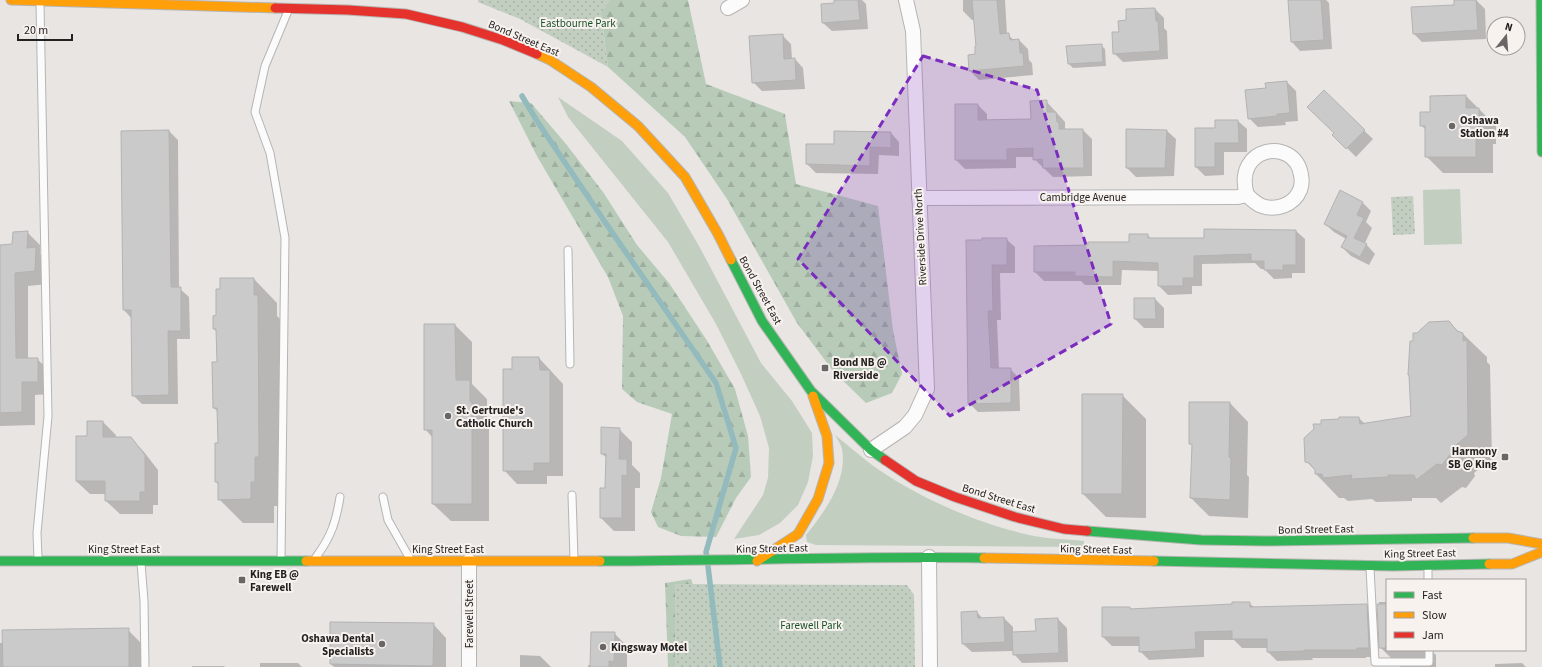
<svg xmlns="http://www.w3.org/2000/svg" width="1542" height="667" viewBox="0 0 1542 667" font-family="'Source Sans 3',sans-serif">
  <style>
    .grass { fill: #c1cec0 }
    .forest { fill: url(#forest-firs) }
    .park { fill: url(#park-dots) }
    .shadow { fill: #0003 }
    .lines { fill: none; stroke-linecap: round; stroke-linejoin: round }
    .stream { stroke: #93babd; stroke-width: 5.5 }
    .building { fill: #cbcaca; stroke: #b4b2b2 }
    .lane-casing { stroke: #b6b5b3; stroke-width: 9 }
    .street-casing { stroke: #b6b5b3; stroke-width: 16 }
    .fast-casing { stroke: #b6b5b3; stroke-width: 11 }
    .slow-casing { stroke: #b6b5b3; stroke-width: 11 }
    .jam-casing { stroke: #b6b5b3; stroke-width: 11 }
    .lane { stroke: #fcfbfb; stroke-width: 7 }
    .street { stroke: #fcfbfb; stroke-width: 14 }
    .fast { stroke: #30b455; stroke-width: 9 }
    .slow { stroke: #ff9f0a; stroke-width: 9 }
    .jam { stroke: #e5322d; stroke-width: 9 }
    .marked { fill: #7b2cbf; fill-opacity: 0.2; stroke: #7b2cbf; stroke-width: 3; stroke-dasharray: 8 5; stroke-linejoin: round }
    .poi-dot { fill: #696665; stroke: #f8f2ef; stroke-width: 1.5 }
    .labels { text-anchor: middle; stroke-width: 4; stroke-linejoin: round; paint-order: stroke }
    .park-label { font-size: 11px; fill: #185027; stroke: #f8f2ef }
    .street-label { font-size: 11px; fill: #242221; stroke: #f8f2ef }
    .poi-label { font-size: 11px; font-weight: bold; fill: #242221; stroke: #f8f2ef; text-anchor: start }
  </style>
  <defs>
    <pattern id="forest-firs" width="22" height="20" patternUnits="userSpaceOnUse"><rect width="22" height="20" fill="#b8cbb9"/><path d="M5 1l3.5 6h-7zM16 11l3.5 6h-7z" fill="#9eae9f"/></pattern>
    <pattern id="park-dots" width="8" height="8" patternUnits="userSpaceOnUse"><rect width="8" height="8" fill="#c1cec0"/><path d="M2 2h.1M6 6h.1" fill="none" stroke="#a6b1a5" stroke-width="1.8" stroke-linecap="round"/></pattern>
  </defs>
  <rect width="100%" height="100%" fill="#e8e5e3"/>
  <g class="grass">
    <path d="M558 97 622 141 668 193 699 246 761 363 792 401 812 433 813 456 808 482 798 505 780 523 759 535 734 539 763 495 768 478 769 448 760 416 741 374 716 324 668 242 568 117Z"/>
    <path d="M1460 189 1462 244 1424 245 1423 190Z"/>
    <path d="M835 435C846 444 857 453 868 462 912 495 975 523 1029 535 1046 539 1066 539 1084 541V547L816 545 807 542 806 535C824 513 848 480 842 449 841 444 837 439 835 435Z"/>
  </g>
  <g class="forest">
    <path d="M609 0H688L706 84 785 114 796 184 878 206 893 330 902 374 892 393 866 403 834 372 797 323 727 199 685 137 608 67 601 13Z"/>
    <path d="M509 101 531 103 566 144 603 192 637 245 669 283 706 339 735 389 748 436 751 477 736 498 716 537 681 536 658 527 651 512 661 478 672 414 637 402 622 389 623 316 608 277 538 158Z"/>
    <path d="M691 579 710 635 712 667H668L665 583Z"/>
  </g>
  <g class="park">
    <path d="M478 0H609L601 13 608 67 520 19 478 2Z"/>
    <path d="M1413 196 1415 234 1393 235 1391 197Z"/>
    <path d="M675 584 907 585 914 595 915 667H675Z"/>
  </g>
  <g class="shadow">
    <path d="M835 0H862L866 4 868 29 832 31 823 23 835 4Z"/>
    <path d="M963 0H1005L1007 34 1015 41 1019 40 1028 49 1029 60 1032 63 1033 75 979 80 970 71 977 55V47L975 20H972L963 11Z"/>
    <path d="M1289 0H1326L1329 3 1332 49 1300 51 1292 42Z"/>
    <path d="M1476 0 1485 9 1486 39 1422 42 1414 34 1455 6Z"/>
    <path d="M1155 9 1164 18V28L1167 31 1168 59 1123 62 1114 53 1120 33Z"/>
    <path d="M782 35 791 44 792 59H795L803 68 805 89 762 91 753 82Z"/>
    <path d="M1101 45 1105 49 1106 66 1073 68 1069 64 1068 47Z"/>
    <path d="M1287 82 1296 91 1298 121 1285 122 1286 125 1258 127 1249 118 1267 89Z"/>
    <path d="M1324 92 1373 139 1356 157 1334 135 1335 133Z"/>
    <path d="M1466 96 1496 126V144H1493V173H1443L1426 156V130L1421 125 1431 113Z"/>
    <path d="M1046 101 1065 122V130H1083L1092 139V176L1053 177 1034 159V157H1016V168L965 169 956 160V105H978L987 114V121L1032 120Z"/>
    <path d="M1216 121H1238L1247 129V152H1224V175L1205 176 1196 167 1216 129Z"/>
    <path d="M169 131 178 140 179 288 189 297 190 339H177L178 404H142L133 395 132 319 124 310Z"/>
    <path d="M1167 131 1176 139 1174 176 1136 177 1127 168Z"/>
    <path d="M891 133 899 142V156L879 155 878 174 816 173 807 164 835 145Z"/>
    <path d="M1363 203 1371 211 1366 222 1372 228 1365 243 1375 254 1369 265 1351 256 1342 247 1346 239 1334 232 1325 224Z"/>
    <path d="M1296 231 1305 239V273H1292V278L1274 279 1264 269H1261L1255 263 1202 264V286H1192V294L1168 295 1159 286V271L1122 270 1121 285H1085L1081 281H1044L1035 272V247L1130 243 1148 235 1151 239H1205Z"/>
    <path d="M27 232 40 245V254L48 262V284L28 286V359H37L51 372V394L35 395V425L0 426V246L13 245Z"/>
    <path d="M1006 239 1015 247V273H1000L1001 320H997L999 369H1010L1019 378 1020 411 978 412 969 403 983 241Z"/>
    <path d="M254 279 277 303V316L281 320 279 506H274V523H243L219 499V485L216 482 219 444 218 412 214 408 218 363 217 332 214 329 217 316Z"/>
    <path d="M1155 299 1164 308V328H1144L1135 319Z"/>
    <path d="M1449 322 1460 333 1463 334 1487 357V362L1490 365 1492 459 1474 473 1475 476 1466 488 1462 487 1441 503 1436 498H1412V501L1376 502 1372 499 1348 501 1344 498H1339L1316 474V471L1306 461 1322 425 1359 418 1365 424 1412 416 1414 342 1418 334Z"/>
    <path d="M425 325H455L472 342V384L487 399V418L489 420V521H451L433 504V438L425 429Z"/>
    <path d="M539 358 563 384V476H547V484H517L504 470 513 370Z"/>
    <path d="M1122 395 1146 419V518L1106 517 1083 494Z"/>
    <path d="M1230 403 1248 422 1247 475 1249 477 1248 518 1209 516 1191 498 1193 446 1190 443Z"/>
    <path d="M103 422 116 435V438H130L144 452 158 470V505H153V514H120L106 501V494H90L76 481Z"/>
    <path d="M619 429 632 442V465L640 473V488H635V531H614L601 518 606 489 607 458 602 454Z"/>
    <path d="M1379 602H1387V650H1431L1436 655V667H1400L1380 647Z"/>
    <path d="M1249 603 1255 608 1367 605 1375 614 1378 657H1366V658H1312L1313 660 1277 661 1268 652V648H1242L1234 640H1204V657L1149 660 1140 651V646H1112L1103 637 1130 608 1132 610 1233 605Z"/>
    <path d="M977 612 983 619 1004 618 1013 627V633L1037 632 1058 619 1067 628 1068 662 1022 663 1014 654 1013 651 972 652 963 644Z"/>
    <path d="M433 624 446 638V667H334L331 664Z"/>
    <path d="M128 630 143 645 144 667H0V643Z"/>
    <path d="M614 633 627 646V667H588V665H592Z"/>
    <path d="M520 655 540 656 551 667H520Z"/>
    <path d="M260 663H298L302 667H260Z"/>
    <path d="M1522 663 1526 667H1495V664Z"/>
    <path d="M192 666H224L225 667H192Z"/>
  </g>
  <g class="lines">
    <g class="stream">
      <path d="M522 96 537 121 605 222 716 383 736 448 706 552 707 557"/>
      <path d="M708 566 720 667"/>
    </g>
  </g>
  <g class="building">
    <path d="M834 0H858L860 20 822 23 821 4 834 3Z"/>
    <path d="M972 0H997L1000 34 1009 33 1010 40 1019 39 1020 53H1023L1024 66 969 71 968 55 975 54V46H976Z"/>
    <path d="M1288 0H1321L1324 40 1291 42Z"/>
    <path d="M1454 0H1476L1478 30 1413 34 1411 7 1454 5Z"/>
    <path d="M1155 8 1156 21H1158L1160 51 1113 54 1112 32H1119L1118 21 1126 20V9Z"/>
    <path d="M783 34 784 59 795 58 796 80 752 83 749 36Z"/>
    <path d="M1102 44 1103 62 1068 64 1066 46Z"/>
    <path d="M1287 81 1290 113 1277 114V116L1248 119 1245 90 1266 88 1265 83Z"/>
    <path d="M1324 90 1365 130 1346 149 1332 135 1334 133 1307 107Z"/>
    <path d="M1466 95V108H1479V127H1476V157H1425V126H1420V112H1430V96Z"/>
    <path d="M1047 100V112H1056L1057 122H1059V129H1083L1084 168H1043L1042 159 1033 160V148L1007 149V160H955V104H978V120L1031 119 1030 101Z"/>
    <path d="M1215 120H1238L1239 143H1215V167H1195V128H1215Z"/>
    <path d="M1126 129 1167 130 1165 168H1126Z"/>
    <path d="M169 130 171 287H181V331H168L169 395 132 396 131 310H123L121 131Z"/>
    <path d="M834 131 891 132V148L870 147V166L806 164V144H834Z"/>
    <path d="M1340 190 1363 202 1357 215 1364 218 1354 238 1367 244 1360 257 1341 247 1347 236 1324 224Z"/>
    <path d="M1204 229 1296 230V265H1283V270H1264V261H1251V254L1194 256V278H1183V286H1158V263L1113 261V277L1075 276V272H1034V246L1088 245V242H1129V234H1148V238H1204Z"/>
    <path d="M28 231 27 248 36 247 35 271 15 273 16 358H38V382H22V412L0 413V245L12 244 13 232Z"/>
    <path d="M982 238H1007V265H992L993 311H988L991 368H1011V403L968 404 966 240H982Z"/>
    <path d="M220 278H254V295H258L259 457H255V482H251V499L218 500V482H215V443H218L217 408H213L212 362H217L216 329H213V316L216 315V289H220Z"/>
    <path d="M1134 298H1155L1156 319H1134Z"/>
    <path d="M1449 321 1457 331 1463 333V341L1467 340 1468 435 1451 449 1452 452 1442 465 1437 464 1416 480 1414 475H1388V477L1351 479 1352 475 1323 478 1322 474H1315V470L1309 463 1305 462 1304 438 1314 429 1313 424H1321V420L1339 419V417H1359L1360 424 1411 416 1409 375H1408L1410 341H1413V333H1417L1429 322Z"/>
    <path d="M424 324H455L456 380H470V402H472V504H432V430H424Z"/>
    <path d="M512 357H539L540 370H550V463H534V471H503V369H512Z"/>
    <path d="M1082 394H1123L1122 494H1082Z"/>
    <path d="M1189 402H1230L1229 457 1231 458 1230 500 1190 498 1192 444H1189Z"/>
    <path d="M87 421H103V437H131L145 455V492H140V501H105V481H76V436H87Z"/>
    <path d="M601 427 620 428 619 459H627V476L622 475V518H600V488H605L606 454H601Z"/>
    <path d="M1232 602H1250V607L1367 604 1369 648H1357V650H1304V651L1267 652V639H1232V631L1195 632 1196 649 1139 652V637H1102V607H1130V609L1171 607 1232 604Z"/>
    <path d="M1377 604H1387V648H1379Z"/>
    <path d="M977 611 978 618 1004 617 1005 642 962 644 961 612Z"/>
    <path d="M1058 618 1059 653 1013 655 1012 632 1036 631 1035 619Z"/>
    <path d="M330 622 434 623 433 666 330 664Z"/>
    <path d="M129 628V667H3L2 630Z"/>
    <path d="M591 632H615L614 662 609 661V667H590Z"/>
  </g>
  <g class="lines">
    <g class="lane-casing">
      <g id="lane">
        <path d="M568 250 570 364"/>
        <path d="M572 495 574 559"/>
        <path d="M383 497 388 520 409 557"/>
        <path d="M316 557C331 537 336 522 340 497"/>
        <path d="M38 558 37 533 48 416 40 3"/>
        <path d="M281 559 285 238 270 153 255 112 265 66 288 11"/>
        <path d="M141 563 144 601 145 667"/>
        <path d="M1428 567V580"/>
        <path d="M1370 568 1375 662H1429V650"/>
      </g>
    </g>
    <g class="street-casing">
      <g id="street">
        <path d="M728 8 742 0"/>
        <path d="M919 198 1238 197 1247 195C1232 146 1295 136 1301 175 1302 180 1302 185 1300 190 1294 205 1276 211 1262 206 1256 204 1251 199 1247 195"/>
        <path d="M871 450 905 427 915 415 927 389 913 31 906 0"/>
        <path d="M929 557 930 667"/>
        <path d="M469 667V561"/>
      </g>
    </g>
    <g class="fast-casing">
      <g id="fast">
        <path d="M1541 0 1542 152"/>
        <path d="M731 260 762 321 811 391 871 450 885 460"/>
        <path d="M1087 531 1201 540 1265 541 1473 538"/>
        <path d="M0 561H306"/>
        <path d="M600 561C728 561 856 556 984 558"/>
        <path d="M1154 561 1393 566 1489 564"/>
      </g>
    </g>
    <g class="slow-casing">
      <g id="slow">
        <path d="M11 0 275 8"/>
        <path d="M537 54 550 60 591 87 638 126 685 177 718 234 731 260"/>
        <path d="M1473 538H1508L1542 544"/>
        <path d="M984 558 1154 561"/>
        <path d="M306 561H600"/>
        <path d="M757 561 798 534 818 499 829 463 827 436 813 396"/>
        <path d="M1489 564H1512L1542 552"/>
      </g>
    </g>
    <g class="jam-casing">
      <g id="jam">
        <path d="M275 8 348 10 406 14 462 27 503 40 537 54"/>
        <path d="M885 460 916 481 955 497 1015 517 1064 529 1087 531"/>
      </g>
    </g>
    <use href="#lane" class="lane"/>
    <use href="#street" class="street"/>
    <use href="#fast" class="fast"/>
    <use href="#slow" class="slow"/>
    <use href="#jam" class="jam"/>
  </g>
  <path class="marked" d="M923 56 1037 90 1111 324 950 416 798 259Z"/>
  <g class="poi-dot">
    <circle cx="1452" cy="126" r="4"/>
    <rect x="821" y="364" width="8" height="8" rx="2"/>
    <circle cx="448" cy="416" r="4"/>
    <rect x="1501" y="453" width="8" height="8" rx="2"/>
    <rect x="238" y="576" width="8" height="8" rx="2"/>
    <circle cx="382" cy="644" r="4"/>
    <circle cx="603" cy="647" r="4"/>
  </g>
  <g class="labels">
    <g class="park-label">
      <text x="578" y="27">Eastbourne Park</text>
      <text x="811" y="629">Farewell Park</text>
    </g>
    <g class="street-label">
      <text transform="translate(524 38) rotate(23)" y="4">Bond Street East</text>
      <text x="1083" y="201">Cambridge Avenue</text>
      <text transform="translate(920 237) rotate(-93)" y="4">Riverside Drive North</text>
      <text transform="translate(761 290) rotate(61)" y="4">Bond Street East</text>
      <text transform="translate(999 498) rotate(17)" y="4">Bond Street East</text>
      <text transform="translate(1316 529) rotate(-1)" y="4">Bond Street East</text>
      <text transform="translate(772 548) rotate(-1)" y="4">King Street East</text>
      <text x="124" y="553">King Street East</text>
      <text x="448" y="553">King Street East</text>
      <text transform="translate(1096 549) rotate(1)" y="4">King Street East</text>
      <text transform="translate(1420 553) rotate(-1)" y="4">King Street East</text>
      <text transform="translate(469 614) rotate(-90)" y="4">Farewell Street</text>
    </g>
    <g class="poi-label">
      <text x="1460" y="124">Oshawa<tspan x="1460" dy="13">Station #4</tspan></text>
      <text x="833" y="366">Bond NB @<tspan x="833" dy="13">Riverside</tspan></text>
      <text x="456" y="414">St. Gertrude's<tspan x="456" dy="13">Catholic Church</tspan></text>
      <text x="1497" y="455" text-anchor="end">Harmony<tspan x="1497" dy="13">SB @ King</tspan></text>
      <text x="250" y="578">King EB @<tspan x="250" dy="13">Farewell</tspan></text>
      <text x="374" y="642" text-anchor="end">Oshawa Dental<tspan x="374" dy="13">Specialists</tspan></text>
      <text x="611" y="651">Kingsway Motel</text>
    </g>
  </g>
  <rect x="1386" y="579" width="140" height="72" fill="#f8f2ef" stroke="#a39f9d"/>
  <rect x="1394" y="592" width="20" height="6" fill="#30b455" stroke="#a39f9d"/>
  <text x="1422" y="599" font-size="12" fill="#242221">Fast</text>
  <rect x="1394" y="612" width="20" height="6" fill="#ff9f0a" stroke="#a39f9d"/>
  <text x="1422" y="619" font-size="12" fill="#242221">Slow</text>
  <rect x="1394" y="632" width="20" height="6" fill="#e5322d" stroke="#a39f9d"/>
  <text x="1422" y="639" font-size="12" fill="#242221">Jam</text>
  <g transform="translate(1506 36) rotate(17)"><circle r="19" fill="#f8f2ef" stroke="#a39f9d"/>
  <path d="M0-3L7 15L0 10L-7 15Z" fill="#696665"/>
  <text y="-6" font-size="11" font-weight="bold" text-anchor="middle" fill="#242221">N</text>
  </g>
  <path d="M18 34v6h54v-6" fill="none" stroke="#242221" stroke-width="2"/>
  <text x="24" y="34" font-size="12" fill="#242221" stroke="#f8f2ef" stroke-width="3" paint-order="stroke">20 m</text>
</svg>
